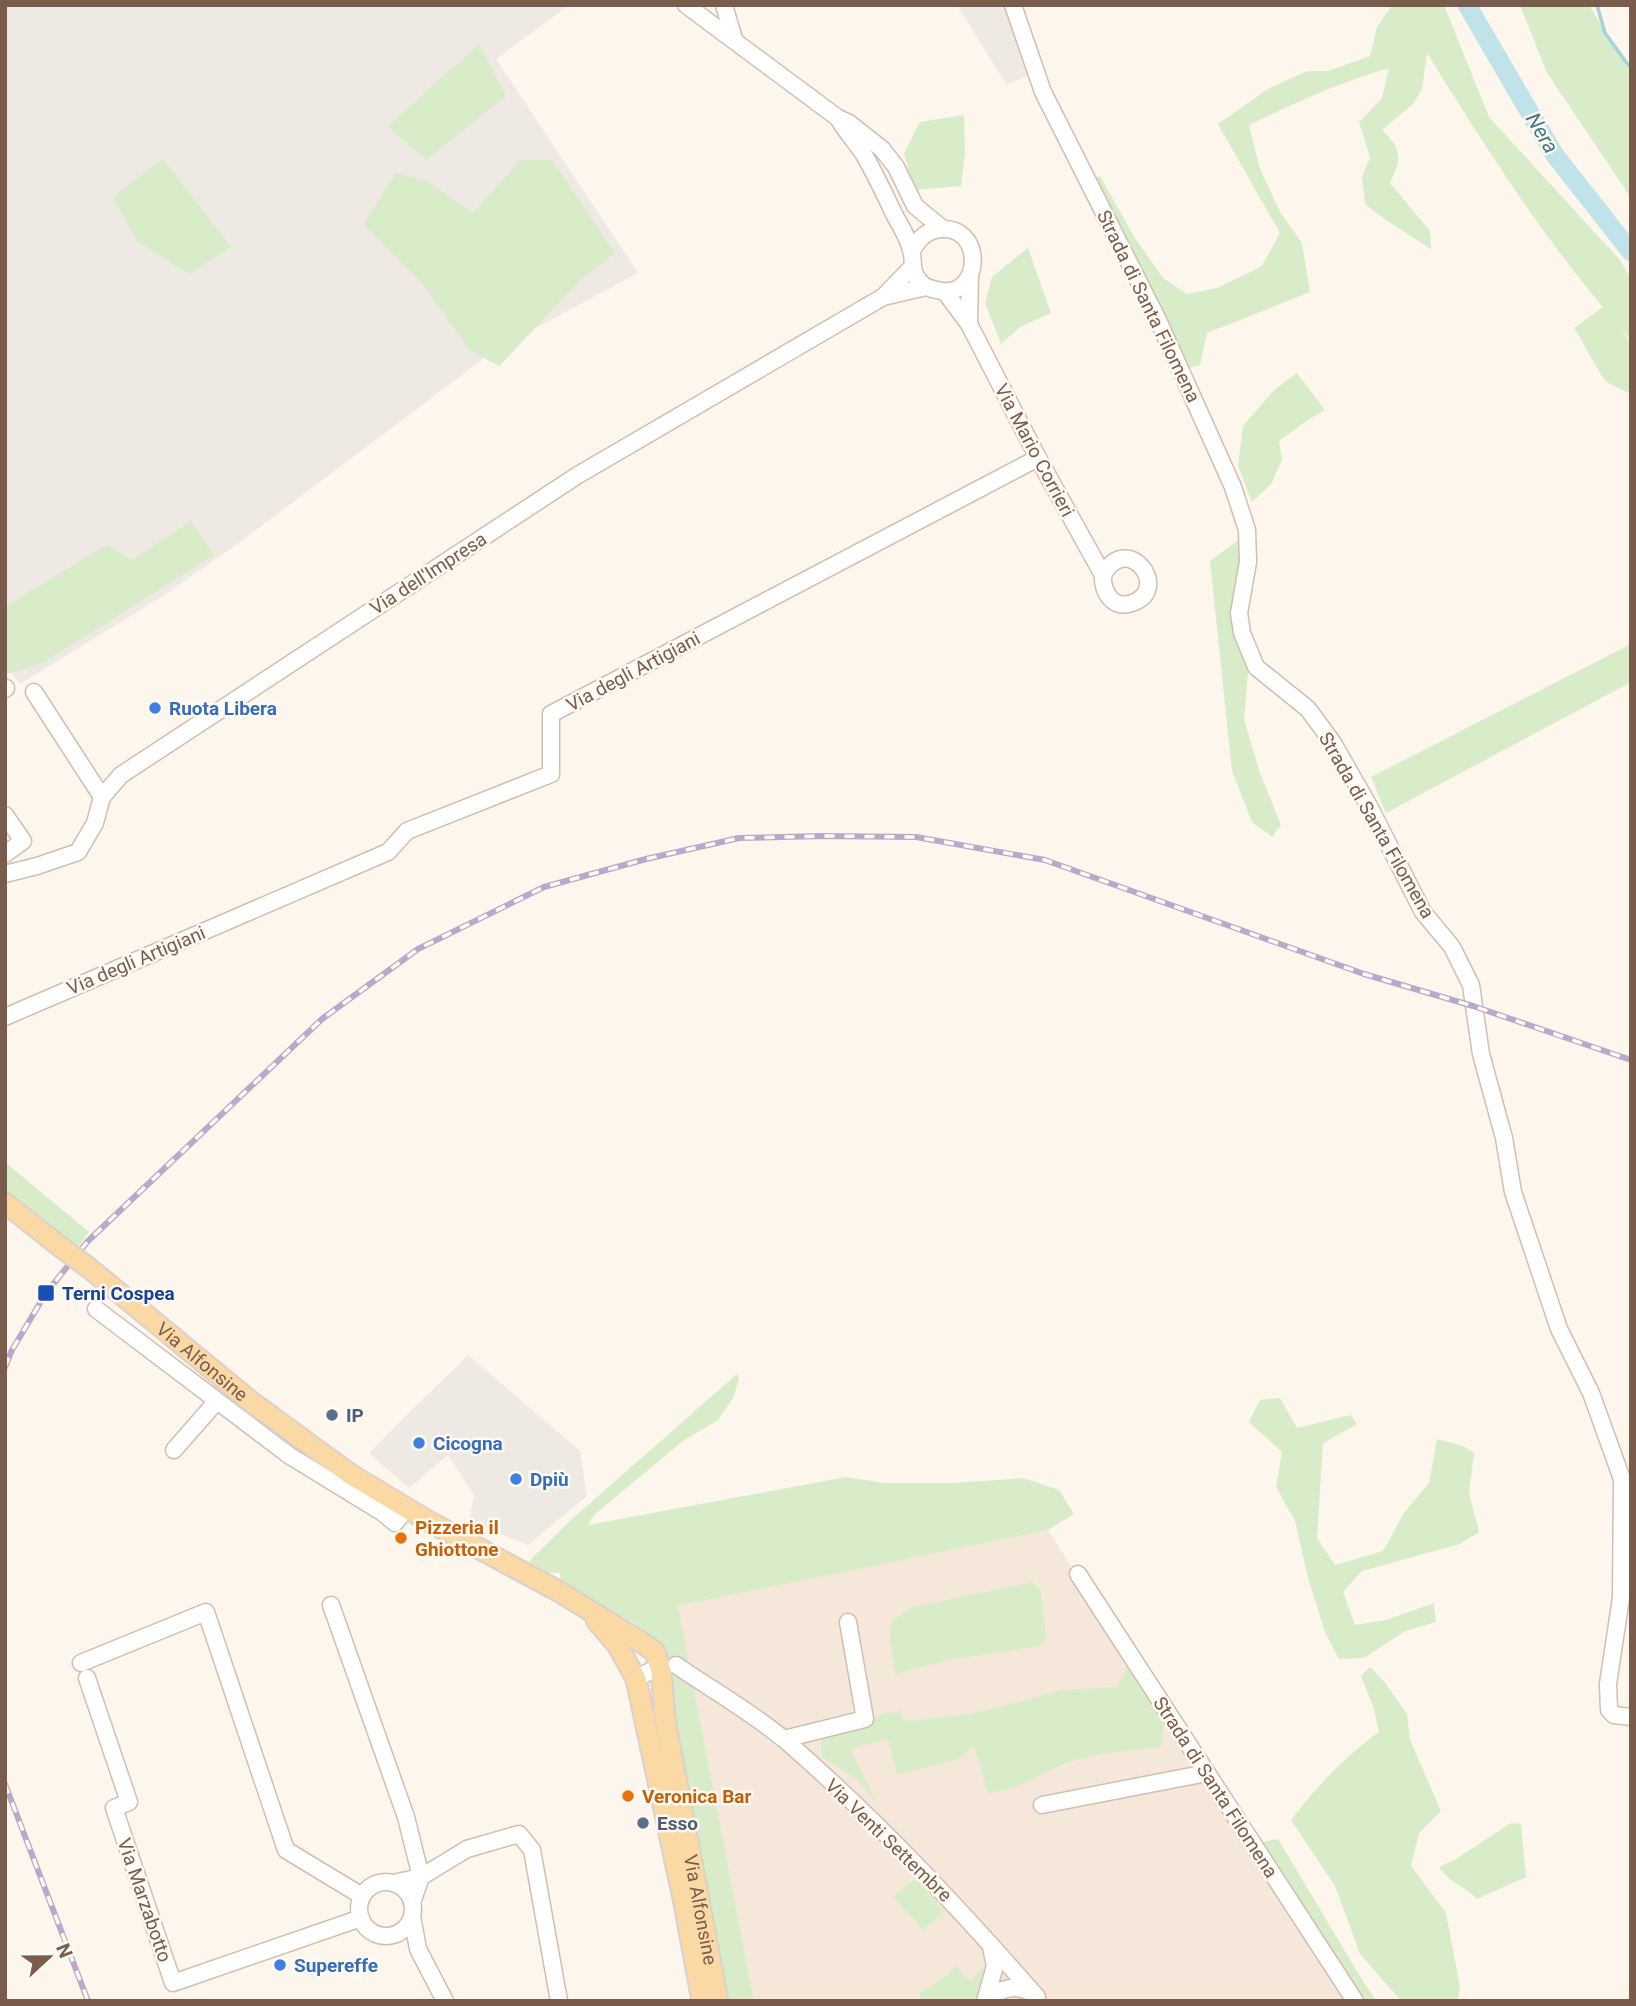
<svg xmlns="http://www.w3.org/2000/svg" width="1636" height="2006" viewBox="0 0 1636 2006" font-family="Roboto,sans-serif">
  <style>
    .residential { fill: #f5e8da }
    .industrial { fill: #efe9e4 }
    .green { fill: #d8ecc9 }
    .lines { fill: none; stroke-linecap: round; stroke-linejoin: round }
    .stream { stroke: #a5d3da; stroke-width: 3.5 }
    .river { stroke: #bfe3e8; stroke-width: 19 }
    .minor-casing { stroke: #d1beb0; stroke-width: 19 }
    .major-casing { stroke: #dad1cd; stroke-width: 23 }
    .minor { stroke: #fff; stroke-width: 16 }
    .major { stroke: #fbd9a5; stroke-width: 19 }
    .rail-casing { stroke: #b9a8c9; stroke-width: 6 }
    .rail { stroke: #fffaf3; stroke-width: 3.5; stroke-dasharray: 10; stroke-linecap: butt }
    .major-bridge-casing { stroke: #dad1cd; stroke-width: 23; stroke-linecap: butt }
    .major-bridge { stroke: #fbd9a5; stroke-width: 19 }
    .shop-dot { fill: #3f7fe0; stroke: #fffaf3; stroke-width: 2.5 }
    .transit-dot { fill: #1a4fb4; stroke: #fffaf3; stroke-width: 2.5 }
    .service-dot { fill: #5c6f8a; stroke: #fffaf3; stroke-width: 2.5 }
    .food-dot { fill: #e8710a; stroke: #fffaf3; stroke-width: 2.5 }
    .labels { text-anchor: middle; stroke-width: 5; stroke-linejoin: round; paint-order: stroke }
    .street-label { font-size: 19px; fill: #7a5c4d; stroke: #fffaf3 }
    .shop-label { font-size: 19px; font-weight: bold; fill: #366cbe; stroke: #fffaf3; text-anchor: start }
    .transit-label { font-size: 19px; font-weight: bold; fill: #164399; stroke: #fffaf3; text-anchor: start }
    .service-label { font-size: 19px; font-weight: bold; fill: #4e5e75; stroke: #fffaf3; text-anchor: start }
    .food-label { font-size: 19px; font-weight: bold; fill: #c56008; stroke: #fffaf3; text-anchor: start }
    .water-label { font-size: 21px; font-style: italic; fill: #437c86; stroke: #fffaf3 }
  </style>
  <rect width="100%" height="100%" fill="#fdf6ec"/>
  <path class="residential" d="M1048 1530 1347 2001H754L678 1606Z"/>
  <g class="industrial">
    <path d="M5 5H569L496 59 638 273 495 350 233 547 161 597 20 684 5 665Z"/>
    <path d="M957 5H1009L1033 74 1006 84Z"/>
    <path d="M468 1355 580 1451 587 1496 528 1545 469 1521 474 1495 448 1455 409 1488 369 1453Z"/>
  </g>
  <g class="green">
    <path d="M1392 5H1444L1489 117 1619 259 1631 278V340L1619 328 1631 343V390L1628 393 1605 381 1574 328 1603 307C1536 228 1481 140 1427 53L1422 89 1414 103 1382 130C1402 149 1402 158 1390 183L1430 231 1431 249 1386 220 1365 204 1362 177 1370 157 1359 122 1382 98 1389 68C1340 82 1295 103 1249 125L1260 169 1280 212 1302 243 1310 292 1207 333 1200 365 1189 368 1171 328 1147 292 1087 182 1100 176 1135 238 1163 278 1187 294 1217 288 1262 266 1280 233 1218 124 1268 89 1307 71H1328L1370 56 1377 27Z"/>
    <path d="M1520 5H1589L1631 74V198L1547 73Z"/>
    <path d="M479 44 506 96 426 160 388 126Z"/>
    <path d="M964 115 965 154 961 186 914 190 904 153 920 122Z"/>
    <path d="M163 159 231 247 189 274 137 241 113 197Z"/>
    <path d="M520 160H552L615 253 586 275 499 366 469 350 424 286 363 224 396 173 427 181 473 213Z"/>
    <path d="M1028 248 1051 313 1020 327 1001 344 985 303 992 277Z"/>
    <path d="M1297 373 1325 410 1309 419 1279 441 1282 460 1271 484 1252 502 1238 466 1243 426 1274 390Z"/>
    <path d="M191 521 214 555 44 662 7 674 5 607 106 545 132 560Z"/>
    <path d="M1240 539 1242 600 1249 660 1244 720 1260 773 1281 825 1272 837 1252 822 1232 771 1210 561Z"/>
    <path d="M1631 644V682L1386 813 1371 777Z"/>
    <path d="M5 1162 89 1232 79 1246 52 1228 5 1192Z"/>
    <path d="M737 1374 739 1379 733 1398 718 1420 683 1441 594 1515 588 1525 846 1477 884 1483H954L1024 1478 1059 1490 1074 1514 1048 1530 678 1606 754 2001H725L704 1904 665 1663 659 1642 632 1622 565 1588 560 1579V1573C548 1574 538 1569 529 1561L573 1518Z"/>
    <path d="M1280 1398 1297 1428 1351 1415 1357 1424 1323 1443 1317 1538 1335 1565 1383 1551 1404 1513 1429 1483 1437 1439 1463 1446 1474 1453 1469 1493 1479 1532 1460 1544 1362 1571 1343 1592 1355 1625 1386 1620 1434 1603 1436 1622 1405 1631 1364 1658 1339 1659 1325 1632 1308 1578 1295 1521 1276 1487 1282 1452 1249 1422 1260 1400Z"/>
    <path d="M1033 1582 1041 1592 1046 1640 1038 1646 949 1660 895 1674 890 1638 891 1621 913 1607Z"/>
    <path d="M1370 1667 1383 1680 1407 1714 1410 1740 1441 1811 1419 1833 1411 1866 1446 1913 1460 1987 1458 2001H1401L1360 1954 1335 1886 1291 1820C1316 1787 1345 1756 1379 1732L1373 1706 1361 1676Z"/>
    <path d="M1128 1668C1149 1690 1171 1715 1161 1747 1134 1750 1106 1752 1080 1759 1048 1767 1022 1791 988 1793L974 1746 961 1758 897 1775 888 1738 851 1750 877 1803 856 1779 821 1756V1738L865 1719 901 1710V1719L911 1721 975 1713 1063 1690 1116 1687Z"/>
    <path d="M1511 1823 1521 1824 1526 1877 1477 1899C1463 1884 1451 1885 1439 1867L1456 1859Z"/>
    <path d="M1278 1839 1364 1983 1377 2001H1362L1274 1870 1262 1842Z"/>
    <path d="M915 1879 945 1911 923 1930 893 1897Z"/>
    <path d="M988 1962 983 1981 974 2001H921L920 1993 946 1976 955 1966 970 1981Z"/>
  </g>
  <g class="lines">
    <path class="stream" d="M1597 5 1605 33 1631 69"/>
    <path class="river" d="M1467 5 1554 154 1631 252"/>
    <g class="minor-casing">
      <g id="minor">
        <path d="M686 5 838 118 849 123 882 149 896 167 915 206 943 229"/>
        <path d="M724 5 734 39"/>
        <path d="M1013 5 1043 92 1158 320 1233 487 1247 530 1248 562 1239 613 1242 633 1256 667 1308 709 1333 743 1369 806 1423 912 1452 947 1471 985 1481 1054 1504 1138 1513 1192 1559 1329 1591 1393 1622 1479 1621 1598 1608 1684 1609 1710 1614 1715 1631 1717"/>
        <path d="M838 118C845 131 855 141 863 153 875 173 885 195 895 216 901 226 908 238 911 250 915 264 909 271 922 284 927 288 931 289 937 290 984 302 986 219 935 230 923 233 917 242 912 251"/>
        <path d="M945 292 969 324 1038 458 1103 575C1102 592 1113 610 1132 603 1172 590 1128 530 1103 575"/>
        <path d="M883 297 926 287"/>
        <path d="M969 324 970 276"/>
        <path d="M5 689 6 688"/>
        <path d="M34 692 102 797"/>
        <path d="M5 815 23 841 5 854"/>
        <path d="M5 874 37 866 78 852 95 823 102 797 121 775 578 475 883 297 912 267"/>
        <path d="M5 1017 388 852 407 831 551 774V714L1038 458"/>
        <path d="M96 1309 290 1456 383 1513 395 1523 407 1508"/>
        <path d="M174 1450 216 1402"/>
        <path d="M1078 1574 1355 2001"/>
        <path d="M331 1605 406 1817 421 1877 412 1903"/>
        <path d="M81 1663 206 1612 286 1850 362 1896"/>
        <path d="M676 1665C712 1690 753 1713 786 1741 877 1820 958 1907 1037 1997"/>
        <path d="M87 1678 129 1802 114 1808 173 1983 361 1918"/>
        <path d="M636 1679 650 1671H661"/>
        <path d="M784 1739 865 1719 848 1622"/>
        <path d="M1042 1805 1207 1773"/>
        <circle cx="386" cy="1909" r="27"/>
        <path d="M393 1883 421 1877 467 1849 519 1834 532 1850 559 2001"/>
        <path d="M412 1916 418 1949 445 2001"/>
        <path d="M985 2001 995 1966 991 1947"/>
        <path d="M988 2001C1000 1987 1015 1984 1032 1993"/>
      </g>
    </g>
    <g class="major-casing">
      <g id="major">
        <path d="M5 1203 58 1245"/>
        <path id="s1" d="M89 1268 249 1400 350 1474 428 1521 558 1591 638 1640 655 1652 661 1671 665 1719 718 2001"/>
        <path d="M596 1620 618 1646 636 1679 684 1903 702 2001"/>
      </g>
    </g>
    <use href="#minor" class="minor"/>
    <use href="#major" class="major"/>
    <g class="rail-casing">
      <g id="rail">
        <path d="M5 1367 12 1350 46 1293 88 1241 322 1019 418 949 544 887 646 859 739 838 823 836 916 837 1045 860 1364 974 1473 1006 1631 1060"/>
        <path d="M5 1784 88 2001"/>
      </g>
    </g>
    <use href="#rail" class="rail"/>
    <g class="major-bridge-casing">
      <path id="major-bridge" d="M58 1245 89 1268"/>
    </g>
    <use href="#major-bridge" class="major-bridge"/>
  </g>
  <g class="shop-dot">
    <circle cx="155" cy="708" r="7"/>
    <circle cx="419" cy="1443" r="7"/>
    <circle cx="516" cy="1479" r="7"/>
    <circle cx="280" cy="1965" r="7"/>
  </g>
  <rect class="transit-dot" x="37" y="1284" width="18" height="18" rx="3.5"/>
  <g class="service-dot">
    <circle cx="332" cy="1415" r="7"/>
    <circle cx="643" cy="1823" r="7"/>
  </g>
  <g class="food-dot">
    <circle cx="401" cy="1538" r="7"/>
    <circle cx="628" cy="1796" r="7"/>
  </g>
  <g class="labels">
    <g class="street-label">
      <text transform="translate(1149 306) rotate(64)" y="7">Strada di Santa Filomena</text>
      <text transform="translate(1035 450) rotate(62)" y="7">Via Mario Corrieri</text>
      <text transform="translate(428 573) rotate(-33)" y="7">Via dell'Impresa</text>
      <text transform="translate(633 671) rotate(-28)" y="7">Via degli Artigiani</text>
      <text transform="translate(1377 825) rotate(60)" y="7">Strada di Santa Filomena</text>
      <text transform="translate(136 960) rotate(-23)" y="7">Via degli Artigiani</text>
      <text dy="7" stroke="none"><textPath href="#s1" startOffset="147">Via Alfonsine</textPath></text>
      <text transform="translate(1216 1787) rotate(57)" y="7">Strada di Santa Filomena</text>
      <text transform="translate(889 1840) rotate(44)" y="7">Via Venti Settembre</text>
      <text transform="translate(145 1900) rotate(71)" y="7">Via Marzabotto</text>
      <text dy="7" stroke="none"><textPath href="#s1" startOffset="948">Via Alfonsine</textPath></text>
    </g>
    <g class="shop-label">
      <text x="169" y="715">Ruota Libera</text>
      <text x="433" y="1450">Cicogna</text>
      <text x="530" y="1486">Dpiù</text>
      <text x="294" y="1972">Supereffe</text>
    </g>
    <g class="transit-label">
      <text x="62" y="1300">Terni Cospea</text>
    </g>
    <g class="service-label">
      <text x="346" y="1422">IP</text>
      <text x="657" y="1830">Esso</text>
    </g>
    <g class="food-label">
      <text x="415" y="1534">Pizzeria il<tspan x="415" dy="22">Ghiottone</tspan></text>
      <text x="642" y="1803">Veronica Bar</text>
    </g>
    <g class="water-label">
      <text transform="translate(1542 133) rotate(59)" y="7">Nera</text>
    </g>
  </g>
  <rect width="1636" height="2006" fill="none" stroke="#7a5c4d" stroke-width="14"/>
  <g transform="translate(49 1957) rotate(68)" stroke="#fffaf3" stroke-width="5" paint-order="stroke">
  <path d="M0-5L12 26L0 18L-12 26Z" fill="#7a5c4d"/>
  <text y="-10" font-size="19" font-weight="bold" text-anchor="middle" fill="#7a5c4d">N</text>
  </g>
</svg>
